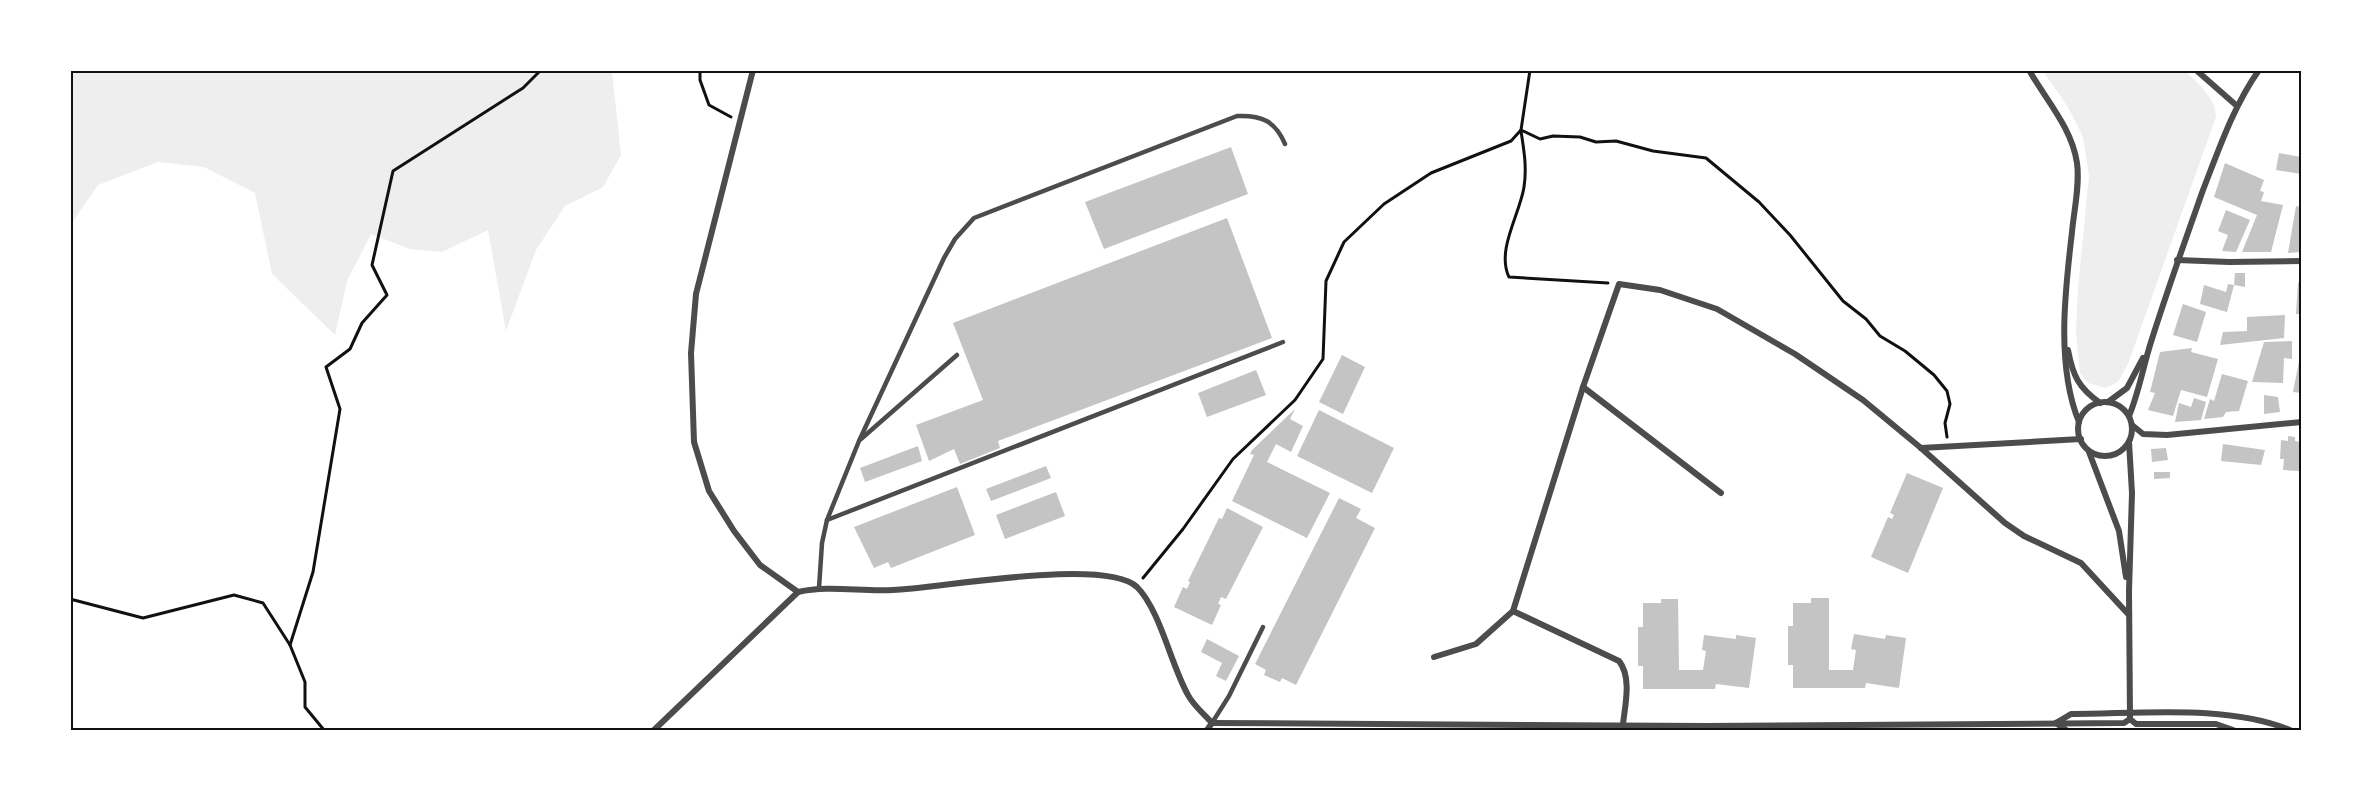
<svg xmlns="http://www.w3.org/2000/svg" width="2372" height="801" viewBox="0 0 2372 801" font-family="Roboto,sans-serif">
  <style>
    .green { fill: #eee }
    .building { fill: #c4c4c4 }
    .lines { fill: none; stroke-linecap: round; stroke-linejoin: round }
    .path { stroke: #111; stroke-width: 3 }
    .service { stroke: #4c4c4c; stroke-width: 4.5 }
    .minor { stroke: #4c4c4c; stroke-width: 6 }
    .neatline { fill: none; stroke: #111; stroke-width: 2 }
  </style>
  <rect width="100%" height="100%" fill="#fff"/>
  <g class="green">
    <path d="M71 71H612L621 155 603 187 565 206 536 250 506 331 488 230 442 252 410 249 371 234 347 281 335 335 272 274 255 193 204 167 158 162 98 185 71 224Z"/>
    <path d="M2043 71H2186C2198 84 2216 98 2216 117L2128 364 2118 382 2106 388 2088 383 2080 373 2076 332 2078 288 2089 176 2083 137 2068 107Z"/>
  </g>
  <g class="building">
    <path d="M1231 147 1248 194 1104 249 1085 202Z"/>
    <path d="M2279 153 2301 157V174L2276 170Z"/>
    <path d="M2225 163 2264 180 2260 191 2264 192 2261 201 2283 205 2271 252H2242L2257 215 2214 197Z"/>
    <path d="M2296 206 2301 207V252L2288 253Z"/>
    <path d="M2226 210 2250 220 2236 252 2222 251 2228 235 2218 231Z"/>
    <path d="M1227 218 1272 338 998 441 1000 448 960 464 954 449 929 461 916 425 983 400 953 323Z"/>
    <path d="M2235 273H2245V287L2234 285Z"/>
    <path d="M2301 281V314H2296L2298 283Z"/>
    <path d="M2228 284 2234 285 2227 312 2200 304 2204 285 2226 292Z"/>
    <path d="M2183 304 2206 312 2197 342 2173 335Z"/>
    <path d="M2285 315 2284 338 2220 345 2223 332 2247 331V317Z"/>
    <path d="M2292 341V359L2284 358 2283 383 2252 382 2264 342Z"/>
    <path d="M2192 348 2191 352 2218 359 2207 397 2181 390 2173 416 2148 410 2155 393 2150 392 2160 352Z"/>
    <path d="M1342 355 1365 367 1343 414 1319 402Z"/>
    <path d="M2300 356H2301V393L2293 392Z"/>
    <path d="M1256 370 1266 395 1207 417 1198 393Z"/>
    <path d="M2222 374 2248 381 2239 411 2226 412 2223 417 2204 419 2210 399 2214 401Z"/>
    <path d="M2264 395 2278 397 2280 412 2264 414Z"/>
    <path d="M2194 398 2206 402 2201 420 2175 422 2179 403 2191 407Z"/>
    <path d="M1295 409 1290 419 1303 426 1291 452 1276 444 1267 462 1330 493 1307 538 1232 501 1254 455 1250 454 1252 450Z"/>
    <path d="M1319 410 1394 448 1372 493 1297 456Z"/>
    <path d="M2288 436 2295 437V441L2301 442 2299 471 2283 470 2284 459H2280L2281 440 2288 441Z"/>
    <path d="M2223 444 2265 450 2261 465 2221 461Z"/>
    <path d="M918 446 922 461 865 482 860 468Z"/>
    <path d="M2166 448 2168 460 2152 462 2151 449Z"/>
    <path d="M1046 466 1051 478 991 501 986 489Z"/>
    <path d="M2154 472H2170V478L2154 479Z"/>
    <path d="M1907 473 1943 488 1908 573 1871 557 1888 517 1892 519 1894 515 1890 513Z"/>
    <path d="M957 487 975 535 891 568 888 562 874 568 854 527Z"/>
    <path d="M1056 492 1065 516 1005 539 996 515Z"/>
    <path d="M1339 498 1361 509 1356 518 1375 528 1296 685 1282 678 1280 682 1264 675 1266 670 1255 664Z"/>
    <path d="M1227 508 1263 527 1226 599 1221 597 1218 604 1221 605 1212 625 1174 607 1183 587 1187 589 1190 582 1188 581 1219 518 1222 519Z"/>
    <path d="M1811 598H1829V670H1853L1856 650 1851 649 1854 634 1885 639 1886 635 1906 638 1899 688 1866 683 1865 688H1793V665H1788V626H1793V603H1811Z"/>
    <path d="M1661 599H1678L1679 670H1703L1706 651 1702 650 1704 635 1736 639V635L1756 638 1749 688 1716 684 1715 689H1643V666H1638V627H1643V603H1661Z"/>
    <path d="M1207 639 1239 656 1226 681 1216 676 1222 663 1201 652Z"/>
  </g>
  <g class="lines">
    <g class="path">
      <path d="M700 70V80L709 105 731 117"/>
      <path d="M1521 130 1540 139 1553 136 1580 137 1596 142 1616 141 1653 151 1706 158 1759 202 1790 235 1843 301 1866 319 1880 336 1905 351 1934 375 1947 391 1950 404 1945 423 1947 437"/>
      <path d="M1521 131C1524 150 1527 168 1524 187 1520 214 1496 250 1509 277L1608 283"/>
      <path d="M1143 578 1183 529 1233 459 1295 400 1323 359 1326 281 1344 242 1384 204 1431 173 1511 141 1521 130 1530 70"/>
      <path d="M70 599 143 618 234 595 263 603 290 645 305 682V707L324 730"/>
      <path d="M290 645 313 572 340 409 326 367 350 349 362 323 387 295 372 265 393 171 523 88 541 70"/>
    </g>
    <g class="service">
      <path d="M861 439 957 355"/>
      <path d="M827 520 1283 342"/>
      <path d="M819 588 822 543 827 520 859 441 944 258 955 239 974 218 1237 116C1262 115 1275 121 1285 144"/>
      <path d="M1212 723 1229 696 1263 627"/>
    </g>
    <g class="minor">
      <path d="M753 70 696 294 691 353 694 442 709 491 734 531 760 565 798 592"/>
      <path d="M2029 70C2046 100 2072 128 2077 163 2080 185 2074 210 2072 232 2065 291 2056 366 2079 422"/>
      <path d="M2196 70 2237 106"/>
      <path d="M2177 260 2229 262 2302 261"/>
      <path d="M2068 350C2073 376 2078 387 2100 403"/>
      <path d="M1583 387 1721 493"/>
      <path d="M2108 402 2127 388 2143 358"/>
      <circle cx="2105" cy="429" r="27"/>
      <path d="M2129 416C2139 392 2143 367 2151 342 2167 291 2185 241 2203 190 2219 149 2233 107 2259 70"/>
      <path d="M2132 425 2143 434 2167 435 2302 422"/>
      <path d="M2129 442 2132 493 2129 591 2130 719"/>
      <path d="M1921 448 2081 439"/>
      <path d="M2089 452 2119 531 2126 577"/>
      <path d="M1513 611 1619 661C1632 677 1625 706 1623 724"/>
      <path d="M1434 657 1476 644 1513 611 1583 387 1619 284 1660 290 1717 309 1795 354 1863 400 1921 448 2005 523 2024 536 2081 563 2129 615"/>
      <path d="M2130 719 2136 724H2216L2233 730"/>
      <path d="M1212 723 1706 726 2124 723 2130 719"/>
      <path d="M2056 723 2071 714C2139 714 2227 704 2290 730"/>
      <path d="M2056 723 2066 730"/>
      <path d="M654 730 798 592C830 585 861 592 893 590 941 588 1105 557 1137 587 1160 610 1171 665 1188 695 1193 705 1204 714 1212 723"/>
      <path d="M1207 730 1212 723"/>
    </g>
  </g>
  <rect width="2372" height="801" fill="none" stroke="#ffffff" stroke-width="144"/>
  <rect x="72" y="72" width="2228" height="657" class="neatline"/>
</svg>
